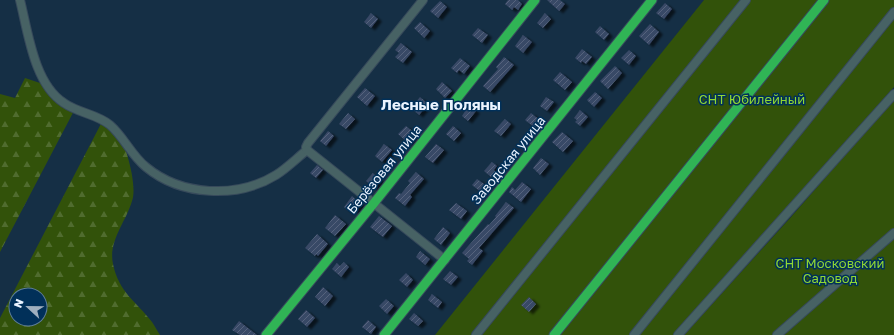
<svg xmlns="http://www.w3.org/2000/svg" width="894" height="335" viewBox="0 0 894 335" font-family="'Golos Text',sans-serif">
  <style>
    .forest { fill: url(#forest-firs); fill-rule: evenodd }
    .garden { fill: #32520a }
    .building { fill: url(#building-hatch); filter: url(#shadow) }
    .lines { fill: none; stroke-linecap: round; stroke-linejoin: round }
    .street-casing { stroke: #374a5b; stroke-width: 10 }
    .fast-casing { stroke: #374a5b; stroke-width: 11 }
    .street { stroke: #476264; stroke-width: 8 }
    .fast { stroke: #30b455; stroke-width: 9 }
    .labels { text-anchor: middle; stroke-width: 3; stroke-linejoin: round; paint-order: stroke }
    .park-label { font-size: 13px; fill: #90d734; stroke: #013059 }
    .street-label { font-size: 13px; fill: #ebf4ff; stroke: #013059 }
    .quarter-label { font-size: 15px; font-weight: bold; fill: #ebf4ff; stroke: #013059 }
  </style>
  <defs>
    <pattern id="forest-firs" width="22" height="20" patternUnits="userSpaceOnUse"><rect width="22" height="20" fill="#32520a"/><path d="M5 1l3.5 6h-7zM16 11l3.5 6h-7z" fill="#506c2f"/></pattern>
    <pattern id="building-hatch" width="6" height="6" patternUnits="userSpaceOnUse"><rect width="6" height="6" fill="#394866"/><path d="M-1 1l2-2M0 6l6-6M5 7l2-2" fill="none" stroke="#56637d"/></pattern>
    <filter id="shadow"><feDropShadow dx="4" dy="2.5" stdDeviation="1" flood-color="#0009"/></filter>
  </defs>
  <rect width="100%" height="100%" fill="#152f45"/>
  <g class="forest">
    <path d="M25 78 49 86 76 107 0 252V94L15 98Z"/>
    <path d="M104 118C108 120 114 123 116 127 125 142 138 185 132 201 126 222 108 241 113 264 119 293 136 301 152 322 155 326 157 331 160 335H0V318ZM16 295H40V319H16Z"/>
  </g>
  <g class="garden">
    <path d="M704 0H894V87L674 335H435Z"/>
    <path d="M894 99V335H684L791 217Z"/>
  </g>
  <g class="building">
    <path d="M508 0H518L522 4 518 10 514 7 512 10 505 4Z"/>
    <path d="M547 0H560L565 4 559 11Z"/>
    <path d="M440 1 447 7 438 18 430 11Z"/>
    <path d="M665 3 672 9 664 19 656 13Z"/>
    <path d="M371 13 378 19 371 28 364 22Z"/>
    <path d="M545 13 551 19 543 28 537 23Z"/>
    <path d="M420 22 430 31 424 38 414 28Z"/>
    <path d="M650 24 659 32 649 45 639 36Z"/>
    <path d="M600 26 609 34 604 40 595 32Z"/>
    <path d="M478 28 488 35 482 43 472 35Z"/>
    <path d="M523 35 532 42 523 53 515 46Z"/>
    <path d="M401 43 412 52 403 63 395 57 399 53 395 50Z"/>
    <path d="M582 49 592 57 586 64 582 61 581 63 575 58Z"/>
    <path d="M629 50 636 56 629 65 621 58Z"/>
    <path d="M504 57 514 65 490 92 483 86 498 69 496 67Z"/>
    <path d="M460 58 470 66 464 74 459 70 457 73 451 68Z"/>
    <path d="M615 66 622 73 608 89 600 81Z"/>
    <path d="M560 72 572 82 565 90 553 80Z"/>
    <path d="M442 82 452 91 445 98 436 89Z"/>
    <path d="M365 88 375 96 367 106 357 97Z"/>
    <path d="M595 92 602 98 594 107 587 100Z"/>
    <path d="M420 97 428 104 419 115 411 108Z"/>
    <path d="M546 97 554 102 547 111 540 106Z"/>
    <path d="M469 105 476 111 468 121 462 116Z"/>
    <path d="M580 110 588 117 580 126 575 122 577 120 574 118Z"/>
    <path d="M348 113 355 119 346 129 339 124Z"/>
    <path d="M531 113 541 121 535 128 525 120Z"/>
    <path d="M505 119 511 124 501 136 494 131Z"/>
    <path d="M406 126 416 134 408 143 398 134Z"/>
    <path d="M453 126 461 133 454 141 446 134Z"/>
    <path d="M328 131 334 136 326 146 320 141Z"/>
    <path d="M562 132 573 141 563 152 552 142Z"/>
    <path d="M384 144 392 150 382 162 375 156Z"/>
    <path d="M436 144 444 150 433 163 425 157Z"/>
    <path d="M541 158 549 164 540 175 533 168Z"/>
    <path d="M492 162 497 166 494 170 496 172 491 177 484 171Z"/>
    <path d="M317 165 323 170 316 178 310 173Z"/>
    <path d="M416 172 424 179 410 195 412 197 405 206 395 198 399 193 401 194 410 183 408 181Z"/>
    <path d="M373 173 381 181 374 188 366 181Z"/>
    <path d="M477 179 487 186 482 193 472 185Z"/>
    <path d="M522 182 531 189 521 202 509 192 512 187 515 190Z"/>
    <path d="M352 196 361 204 355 211 352 209 350 212 344 207Z"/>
    <path d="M506 202 514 208 479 248 483 251 472 265 467 261 469 259 462 253 488 224 489 225 496 217 495 216Z"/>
    <path d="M456 203 467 211 461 219 449 210Z"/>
    <path d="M335 215 346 224 335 236 325 228Z"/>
    <path d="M379 216 392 226 383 237 370 227Z"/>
    <path d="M443 227 450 233 441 245 434 239Z"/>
    <path d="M317 234 328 244 318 256 316 254 315 256 305 248Z"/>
    <path d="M420 251 430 259 425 265 416 257Z"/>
    <path d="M344 262 349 267 341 277 332 269 337 263 340 266Z"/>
    <path d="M450 271 458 277 451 285 443 279Z"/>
    <path d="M406 273 413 280 407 287 399 280Z"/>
    <path d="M323 287 333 296 325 306 315 297Z"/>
    <path d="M432 294 442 302 438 308 428 300Z"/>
    <path d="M529 297 536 304 529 312 521 305Z"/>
    <path d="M386 299 394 306 387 314 379 306Z"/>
    <path d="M306 310 315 318 307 327 298 319Z"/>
    <path d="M414 313 423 321 418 326 409 319Z"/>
    <path d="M368 320 376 327 371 334 362 327Z"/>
    <path d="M239 321 257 335H240L232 330Z"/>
  </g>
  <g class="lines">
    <g class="street-casing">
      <g id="street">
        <path d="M20 0C28 32 34 84 64 103 78 113 97 114 110 125 124 137 131 155 146 167 181 196 237 199 276 175 287 168 297 158 307 150"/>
        <path d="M307 150 306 147 308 143 423 0"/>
        <path d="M307 150 445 260"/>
        <path d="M476 335 746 0"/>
        <path d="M634 335 894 12"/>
        <path d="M678 335 894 94"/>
        <path d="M777 335 894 233"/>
      </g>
    </g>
    <g class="fast-casing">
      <g id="fast">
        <path d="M266 335 374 203 535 0"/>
        <path d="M384 335 652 0"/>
        <path d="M554 335 824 0"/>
      </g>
    </g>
    <use href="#street" class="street"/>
    <use href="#fast" class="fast"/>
  </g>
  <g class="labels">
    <g class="park-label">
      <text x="752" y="104">СНТ Юбилейный</text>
      <text x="830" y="268">СНТ Московский<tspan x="830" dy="15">Садовод</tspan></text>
    </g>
    <g class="street-label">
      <text transform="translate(508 160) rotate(-51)" y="5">Заводская улица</text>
      <text transform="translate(384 169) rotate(-51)" y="5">Берёзовая улица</text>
    </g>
    <g class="quarter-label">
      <text x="441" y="110">Лесные Поляны</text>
    </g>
  </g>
  <g transform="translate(28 307) rotate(292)"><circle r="19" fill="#013059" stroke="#5f7e9b"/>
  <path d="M0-3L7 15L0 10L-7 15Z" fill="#a0afbe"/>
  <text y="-6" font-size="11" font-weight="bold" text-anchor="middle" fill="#ebf4ff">N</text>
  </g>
</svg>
